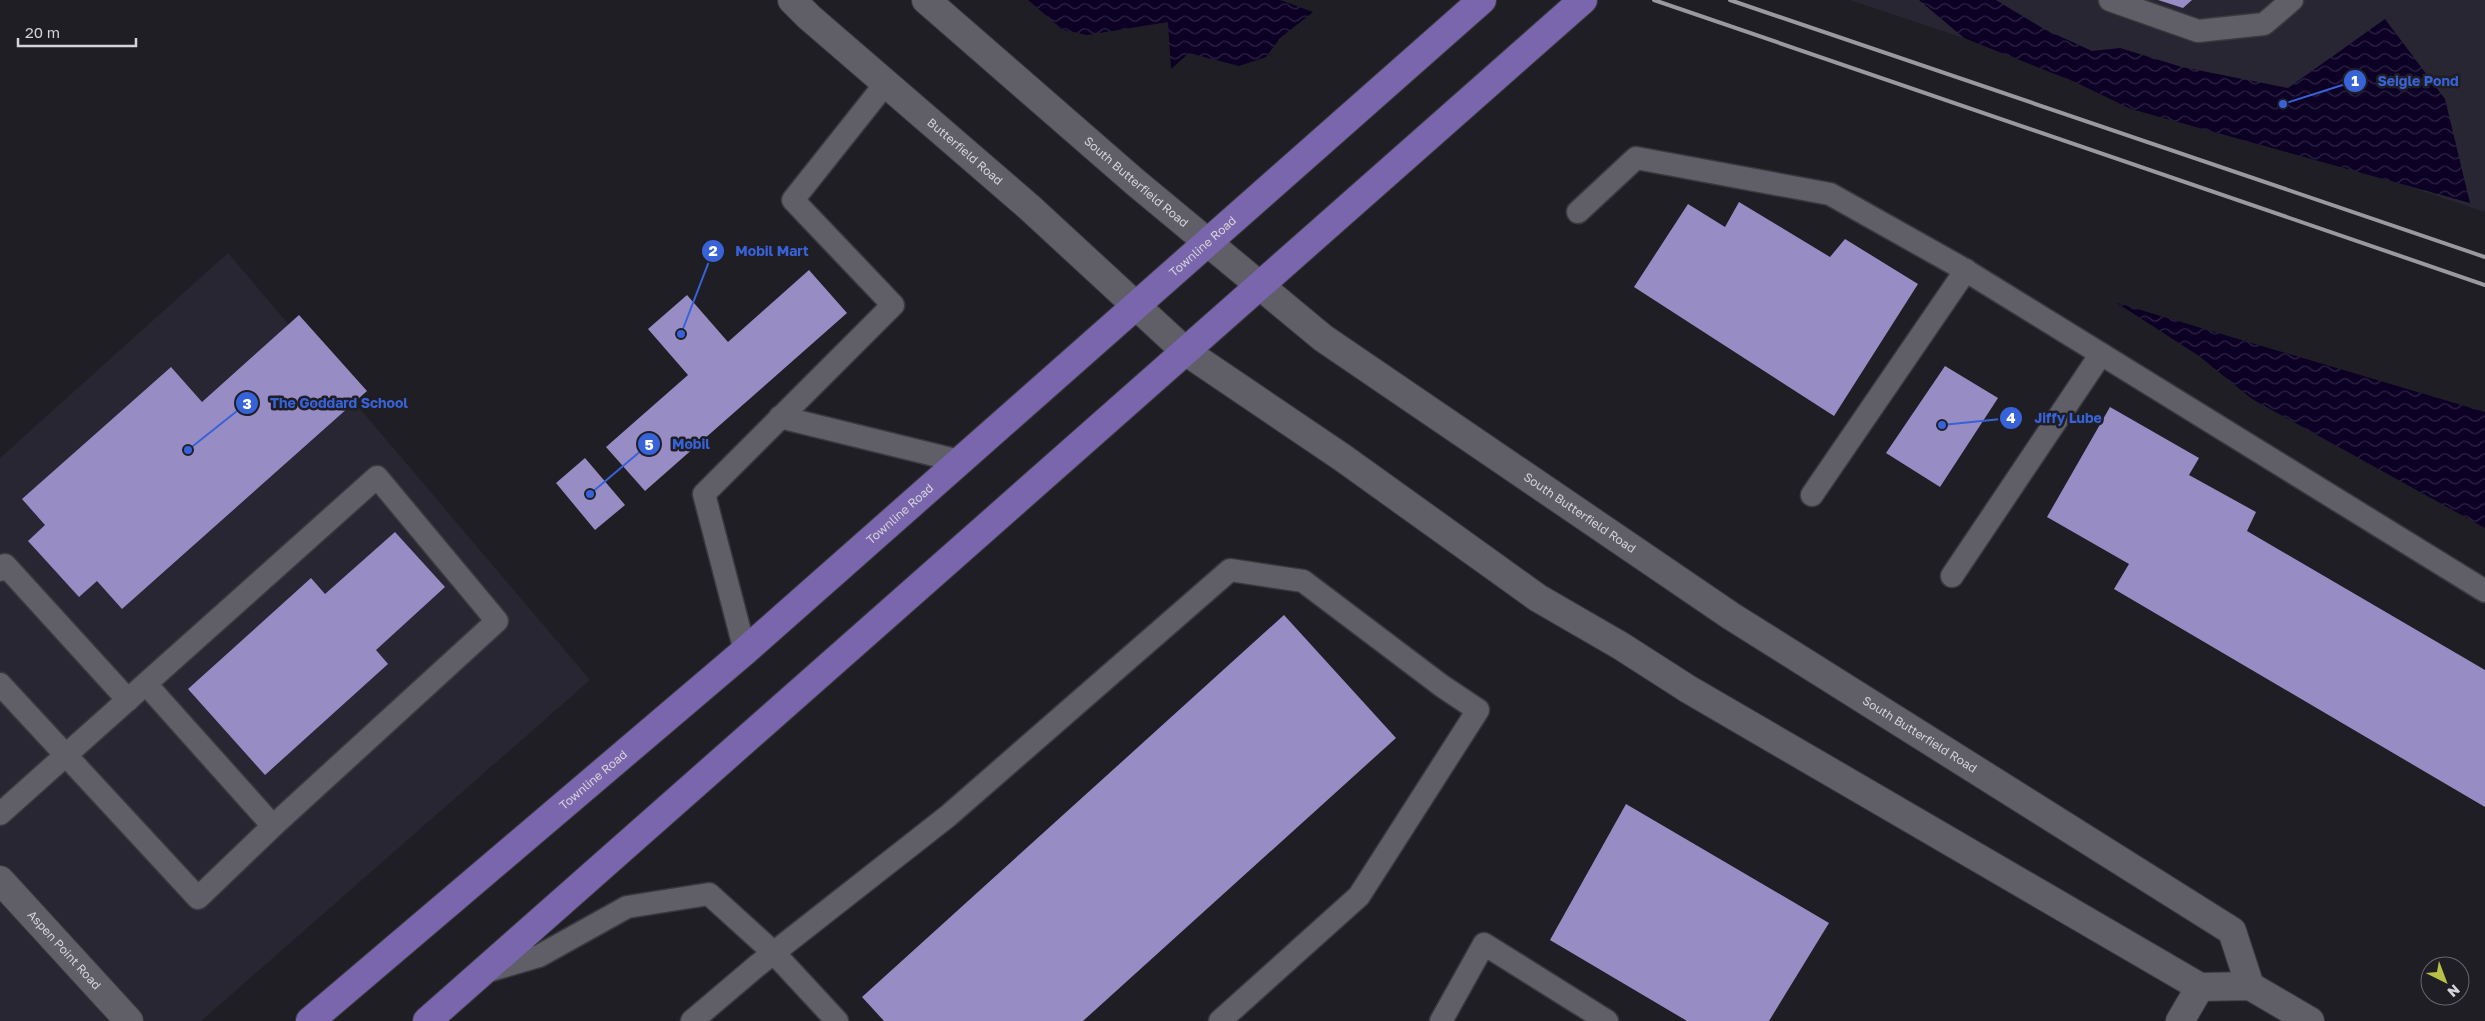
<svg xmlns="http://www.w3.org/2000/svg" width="2485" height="1021" viewBox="0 0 2485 1021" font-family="'Golos Text',sans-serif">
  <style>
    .built { fill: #292633 }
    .water { fill: url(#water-waves) }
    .building { fill: #988cc5 }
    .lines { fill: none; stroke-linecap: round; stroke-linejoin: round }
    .lane-casing { stroke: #3a393e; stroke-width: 25 }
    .street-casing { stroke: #3a393e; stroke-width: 30 }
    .secondary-casing { stroke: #3a393e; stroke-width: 30 }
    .primary-casing { stroke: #3a393e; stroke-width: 30 }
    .lane { stroke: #605f67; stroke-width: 22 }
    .street { stroke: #605f67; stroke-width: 28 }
    .secondary { stroke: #605f67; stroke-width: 28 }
    .primary { stroke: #7966ad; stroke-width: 28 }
    .rail { stroke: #9a999e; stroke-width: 4 }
    .labels { text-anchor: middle; stroke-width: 5; stroke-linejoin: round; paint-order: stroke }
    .street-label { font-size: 12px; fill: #d4d3d8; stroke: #1f1e25 }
    .leader { fill: none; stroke: #3862d8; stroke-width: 2 }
    .callout-dot { fill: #3862d8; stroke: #1f1e25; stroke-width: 2 }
    .mark-label { font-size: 15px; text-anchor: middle; font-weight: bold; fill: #fff }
    .callout-label { font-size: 14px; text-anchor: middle; font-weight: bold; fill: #3862d8; stroke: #1f1e25; stroke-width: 5; stroke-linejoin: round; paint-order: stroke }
  </style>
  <defs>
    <pattern id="water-waves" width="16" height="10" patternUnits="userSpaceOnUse" patternTransform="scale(1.25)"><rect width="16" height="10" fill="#0c0025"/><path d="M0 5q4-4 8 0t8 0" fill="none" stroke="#2e2444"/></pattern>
  </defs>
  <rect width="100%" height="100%" fill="#1f1e25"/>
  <g class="built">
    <path d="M1850 0H2485V212Z"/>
    <path d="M228 253 590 680 201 1021H0V458Z"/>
  </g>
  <g class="water">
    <path d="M1028 0H1280L1313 12 1280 38 1266 57 1239 66 1189 53 1171 69 1168 22 1087 35 1063 30Z"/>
    <path d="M1919 0H1996L2044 29 2092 51 2120 48 2182 67 2288 88 2385 19 2445 99 2470 203 2131 109 2075 82 1964 38Z"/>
    <path d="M2117 303 2485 412V528L2252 399 2199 356Z"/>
  </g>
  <g class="building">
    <path d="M2158 0H2192L2183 8Z"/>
    <path d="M1739 202 1830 257 1845 239 1918 284 1834 416 1634 287 1688 204 1725 227Z"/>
    <path d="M809 270 847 313 645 491 606 447 688 375 648 329 687 295 728 342Z"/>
    <path d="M299 315 367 391 122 609 97 581 79 597 28 541 45 525 22 499 171 367 202 402Z"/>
    <path d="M1945 366 1998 398 1940 487 1886 453Z"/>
    <path d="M2110 407 2199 458 2189 475 2256 512 2247 531 2485 670V807L2114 589 2129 564 2047 517Z"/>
    <path d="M585 458 625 505 595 530 556 483Z"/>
    <path d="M395 532 445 587 376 650 388 664 265 775 188 689 311 578 325 594Z"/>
    <path d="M1284 615 1396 738 1083 1021H884L862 997Z"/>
    <path d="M1626 804 1829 923 1769 1021H1687L1550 940Z"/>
  </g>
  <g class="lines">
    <g class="lane-casing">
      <g id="lane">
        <path d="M2110 0 2198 31 2264 24 2292 0"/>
        <path d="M1578 212 1636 158 1830 194 1960 267 2485 591"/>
        <path d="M780 417 959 461"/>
        <path d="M1812 495 1966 270"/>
        <path d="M0 570 5 565 128 700"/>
        <path d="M1952 576 2101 354"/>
        <path d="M745 651 704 494 893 305 793 200 886 83"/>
        <path d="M0 684 198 898 273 826 146 684"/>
        <path d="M0 814 377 477 497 621 273 826"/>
        <path d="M484 972 539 956 627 907 709 894 774 953 837 1021"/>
        <path d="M692 1021 758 965 948 816 1230 570 1303 581 1442 686 1478 710 1359 896 1220 1021"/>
        <path d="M1441 1021 1484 944 1607 1021"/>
      </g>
    </g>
    <g class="street-casing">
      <g id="street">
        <path id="s1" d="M0 880 129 1021"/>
      </g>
    </g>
    <g class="secondary-casing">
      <g id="secondary">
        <path id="s2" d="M792 0 809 17 1029 207 1185 351 1343 458 1538 598 1621 646 1688 689 2200 987 2250 986 2310 1021"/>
        <path id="s3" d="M926 0 1135 182 1323 338 1731 616 2232 931 2250 986"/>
        <path d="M2180 1021 2200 987"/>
      </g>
    </g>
    <g class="primary-casing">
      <g id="primary">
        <path id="s4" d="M310 1021 745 651 1482 0"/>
        <path d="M427 1021 1583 0"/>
      </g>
    </g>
    <use href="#lane" class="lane"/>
    <use href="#street" class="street"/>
    <use href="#secondary" class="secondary"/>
    <use href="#primary" class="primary"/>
    <g class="rail">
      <path d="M1654 0 2485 285"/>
      <path d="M1730 0 2485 257"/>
    </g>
  </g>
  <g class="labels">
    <g class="street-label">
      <text dy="4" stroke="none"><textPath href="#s2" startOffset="230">Butterfield Road</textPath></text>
      <text dy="4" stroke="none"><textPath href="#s3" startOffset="278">South Butterfield Road</textPath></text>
      <text dy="4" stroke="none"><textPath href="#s4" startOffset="1182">Townline Road</textPath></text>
      <text dy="4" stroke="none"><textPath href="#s3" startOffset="832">South Butterfield Road</textPath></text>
      <text dy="4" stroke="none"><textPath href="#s4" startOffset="778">Townline Road</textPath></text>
      <text dy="4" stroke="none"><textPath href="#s3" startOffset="1238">South Butterfield Road</textPath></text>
      <text dy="4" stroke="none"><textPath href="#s4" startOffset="372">Townline Road</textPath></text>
      <text dy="4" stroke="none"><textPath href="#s1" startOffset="95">Aspen Point Road</textPath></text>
    </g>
  </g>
  <path class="leader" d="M2283 104L2355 81M681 334L713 251M188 450L247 403M1942 425L2011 418M590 494L649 444"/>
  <g class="callout-dot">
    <circle cx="2283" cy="104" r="5"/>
    <circle cx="681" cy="334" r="5"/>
    <circle cx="188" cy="450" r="5"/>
    <circle cx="1942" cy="425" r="5"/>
    <circle cx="590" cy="494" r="5"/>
    <circle cx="2355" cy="81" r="12"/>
    <circle cx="713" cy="251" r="12"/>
    <circle cx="247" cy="403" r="12"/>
    <circle cx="2011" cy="418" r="12"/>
    <circle cx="649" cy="444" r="12"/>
  </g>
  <g class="mark-label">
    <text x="2355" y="86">1</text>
    <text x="713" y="256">2</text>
    <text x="247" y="409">3</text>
    <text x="2011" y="423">4</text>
    <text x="649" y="450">5</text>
  </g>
  <g class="callout-label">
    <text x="2418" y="86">Seigle Pond</text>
    <text x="772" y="256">Mobil Mart</text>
    <text x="339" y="408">The Goddard School</text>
    <text x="2068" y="423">Jiffy Lube</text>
    <text x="691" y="449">Mobil</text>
  </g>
  <g transform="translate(2445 981) rotate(138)"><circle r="24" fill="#1f1e25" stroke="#67666d"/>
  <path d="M0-4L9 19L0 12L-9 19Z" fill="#b8c147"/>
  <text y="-8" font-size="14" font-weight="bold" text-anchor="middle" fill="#d4d3d8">N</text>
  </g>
  <path d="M18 38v8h118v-8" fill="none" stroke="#d4d3d8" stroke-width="2.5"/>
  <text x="25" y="38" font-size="15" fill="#d4d3d8" stroke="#1f1e25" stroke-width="4" paint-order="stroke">20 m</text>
</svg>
